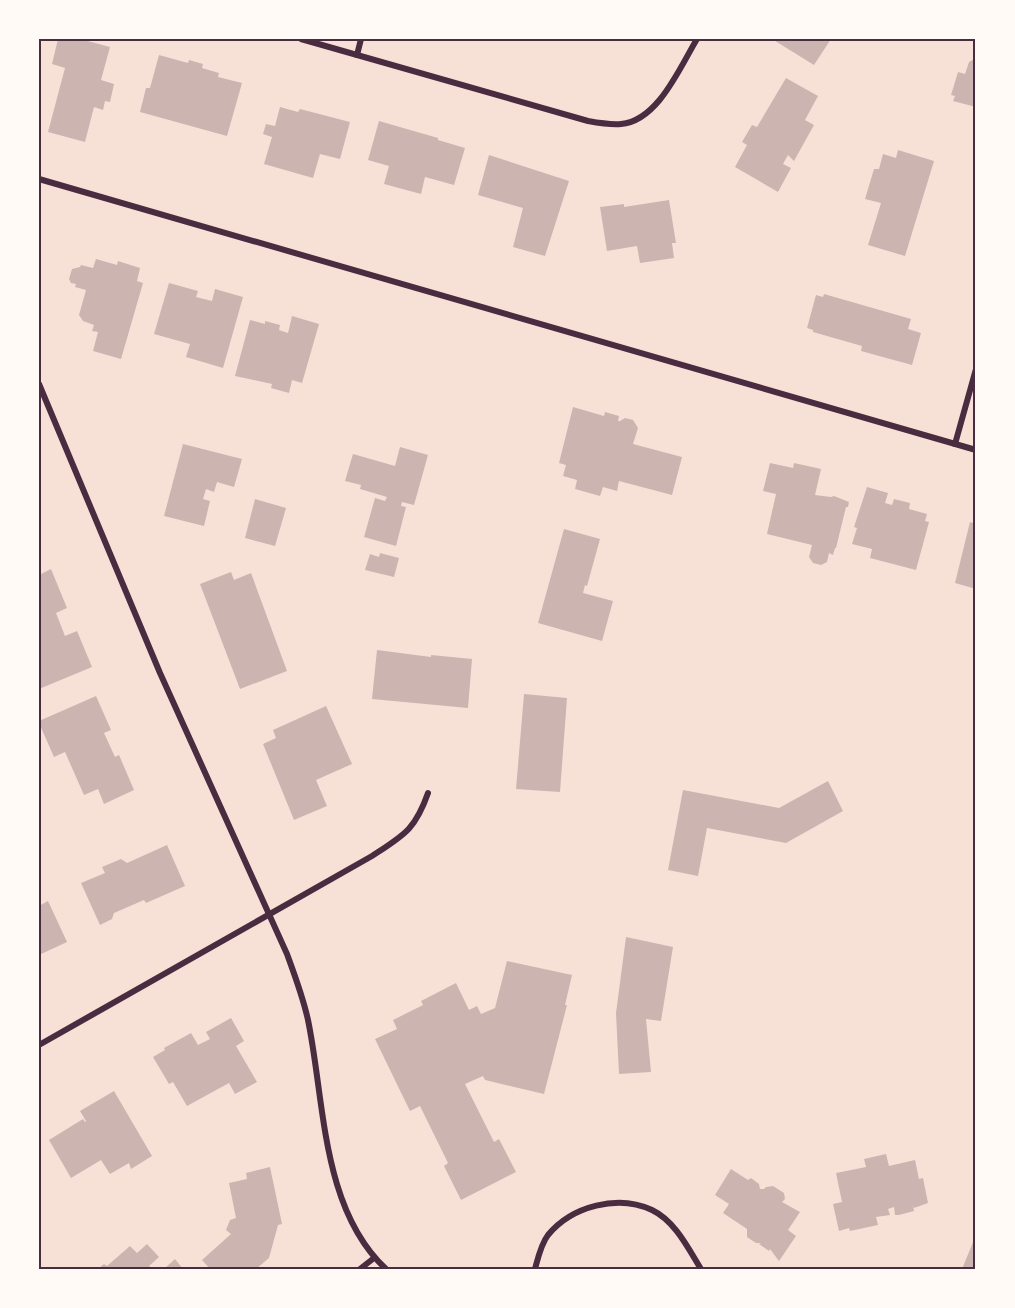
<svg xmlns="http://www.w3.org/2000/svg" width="1015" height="1308" viewBox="0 0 1015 1308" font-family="'Work Sans',sans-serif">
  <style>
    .building { fill: #ccb4b1 }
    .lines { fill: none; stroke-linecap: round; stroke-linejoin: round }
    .minor { stroke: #4a2c40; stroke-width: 6 }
    .neatline { fill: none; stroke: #4a2c40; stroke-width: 2 }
  </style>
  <rect width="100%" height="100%" fill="#f7e1d7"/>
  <g class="building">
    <path d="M58 39H80L110 47 101 80 114 84 110 102 105 101 103 110 94 107 85 142 48 132 65 68 52 64Z"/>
    <path d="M772 39H831L814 65Z"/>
    <path d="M159 55 188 63 189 60 203 64 202 68 219 73 218 77 242 83 227 136 140 112 146 88H150Z"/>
    <path d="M976 58V107L953 101 955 96 951 95 958 72 965 74 969 62Z"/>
    <path d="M786 78 818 96 805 120 814 125 794 161 788 155 783 164 791 168 778 192 735 167 747 145 742 142 752 125 757 127Z"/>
    <path d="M280 107 298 112 300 109 350 122 340 159 320 154 313 178 264 164 272 137 263 134 266 124 275 126Z"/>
    <path d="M379 121 438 138V140L465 148 454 185 425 177 421 194 384 184 389 166 368 160Z"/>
    <path d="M898 150 934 161 905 256 868 245 881 203 865 199 874 169H879L883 154 896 158Z"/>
    <path d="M489 155 569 181 545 256 513 247 523 208 478 195Z"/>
    <path d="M669 200 676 243H672L674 258 640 263 637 246 607 251 600 207 624 204V207Z"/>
    <path d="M96 259 117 265 118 261 140 268 137 281 143 283 121 359 93 351 98 332 92 331 94 325 83 321 79 315 86 290 75 287 76 284 71 283 69 279 72 269 80 267 81 265 93 268Z"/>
    <path d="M169 283 198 291 196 297 212 301 215 289 243 297 223 368 186 357 190 344 154 334Z"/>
    <path d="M824 294 911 319 908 329 921 333 912 365 861 351 862 346 813 332V330L807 328 816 295 823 297Z"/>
    <path d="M292 316 319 324 302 383 292 380 289 393 271 388 272 384 235 376 250 320 265 324V321L280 325 279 330 288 333Z"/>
    <path d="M573 407 604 416 605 412 619 416 618 421H620L625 418 633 420 638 428 633 444 682 457 672 495 619 481 617 491 603 487 600 496 575 489 577 480 563 476 566 465 559 463Z"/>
    <path d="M183 444 242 459 234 487 217 482 214 492 206 489 203 499 210 501 204 526 164 516Z"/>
    <path d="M400 447 428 455 414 505 402 502 401 506 406 507 396 546 364 537 375 498 385 501 387 497 360 489 361 485 345 481 353 454 395 466Z"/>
    <path d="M770 463 793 468 794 463 821 469 815 495 831 497 834 496 849 502 848 507H846L836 548H835L833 555 829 553 827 562 821 565 813 563 809 557 812 545 767 534 776 494 763 491Z"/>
    <path d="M867 487 888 493 885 503 892 505 894 499 910 503 909 509 927 514 925 521 929 522 916 570 870 558 872 549 852 544 857 528 854 527Z"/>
    <path d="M255 499 286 508 275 546 245 538Z"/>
    <path d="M970 522 976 524V589L955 583Z"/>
    <path d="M564 529 600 539 587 586 585 585 583 593 613 601 602 641 538 623Z"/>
    <path d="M380 553 399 558 394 577 365 570 370 554 379 557Z"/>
    <path d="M51 569 67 608 56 613 65 636 77 631 92 667 39 689V575Z"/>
    <path d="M231 572 234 580 251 573 287 671 240 689 200 584Z"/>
    <path d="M377 650 431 657V655L472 659 468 708 372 699Z"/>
    <path d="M524 694 567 698 560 792 516 789Z"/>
    <path d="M96 696 111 730 104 733 115 757 119 755 134 790 104 804 98 789 84 795 65 752 54 757 39 723V721Z"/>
    <path d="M326 706 352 764 316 780 327 806 294 820 263 744 276 738 273 730Z"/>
    <path d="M828 781 843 811 786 843 707 828 698 876 668 870 683 790 779 808Z"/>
    <path d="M167 845 185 886 146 903 144 900 114 913 112 919 100 925 81 883 105 873 102 867 121 859 127 863Z"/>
    <path d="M48 901 67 942 39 955V906Z"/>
    <path d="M626 937 673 947 661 1021 646 1019 651 1072 619 1074 616 1013Z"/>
    <path d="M507 961 572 975 565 1005H567L544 1094 485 1080 483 1076 465 1084 494 1142 499 1139 516 1172 461 1200 444 1166 448 1163 420 1106 410 1111 375 1039 397 1029 393 1020 423 1005 421 1001 456 983 469 1010 477 1006 481 1014 495 1008Z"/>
    <path d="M231 1018 244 1041 236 1046 257 1082 235 1094 229 1083 187 1106 173 1082 169 1084 153 1057 165 1050 164 1048 191 1033 198 1045 210 1039 206 1032Z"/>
    <path d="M114 1091 152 1156 131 1169 129 1163 110 1174 101 1160 71 1178 49 1140 83 1119 85 1122 86 1121 80 1111Z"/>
    <path d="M886 1154 889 1166 915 1160 919 1179 923 1178 928 1203 914 1208 913 1205 914 1211 899 1215H895L894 1207 888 1209 890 1215 876 1217 878 1225 850 1231 849 1228 839 1231 833 1204 842 1202 836 1173 866 1167 864 1159Z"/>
    <path d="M270 1167 282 1224 278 1225 269 1258 256 1269H210L202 1260 231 1234 226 1230 230 1220 236 1218 229 1183 247 1179 246 1173Z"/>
    <path d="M731 1169 748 1180 751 1178 759 1184 760 1189H764L766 1187 773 1186 784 1193 785 1199 782 1202 800 1212 788 1230 796 1236 779 1261 770 1249 769 1251 759 1244 761 1243H756L747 1237V1229L723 1213 729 1204 715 1195Z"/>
    <path d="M976 1235V1269H962Z"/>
    <path d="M147 1244 159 1257 149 1266 153 1269H98L104 1264 107 1266 130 1246 137 1253Z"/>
    <path d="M175 1259 183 1269H164Z"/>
  </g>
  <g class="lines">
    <g class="minor">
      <path d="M301 39 588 121C599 123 610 125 621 124 658 121 680 67 697 39"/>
      <path d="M357 55 361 39"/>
      <path d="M39 179 976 450"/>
      <path d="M39 384 160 673 287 954C295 976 303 997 308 1020 325 1102 321 1208 386 1269"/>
      <path d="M955 444 976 369"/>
      <path d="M39 1045 372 856C404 835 415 830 428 793"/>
      <path d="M360 1269 374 1258"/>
      <path d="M535 1269C538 1258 541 1244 548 1235 572 1206 618 1194 652 1210 675 1221 688 1248 701 1269"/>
    </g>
  </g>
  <rect width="1015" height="1308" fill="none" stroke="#fffaf5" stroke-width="81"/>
  <rect x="40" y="40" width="934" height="1228" class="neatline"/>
</svg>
